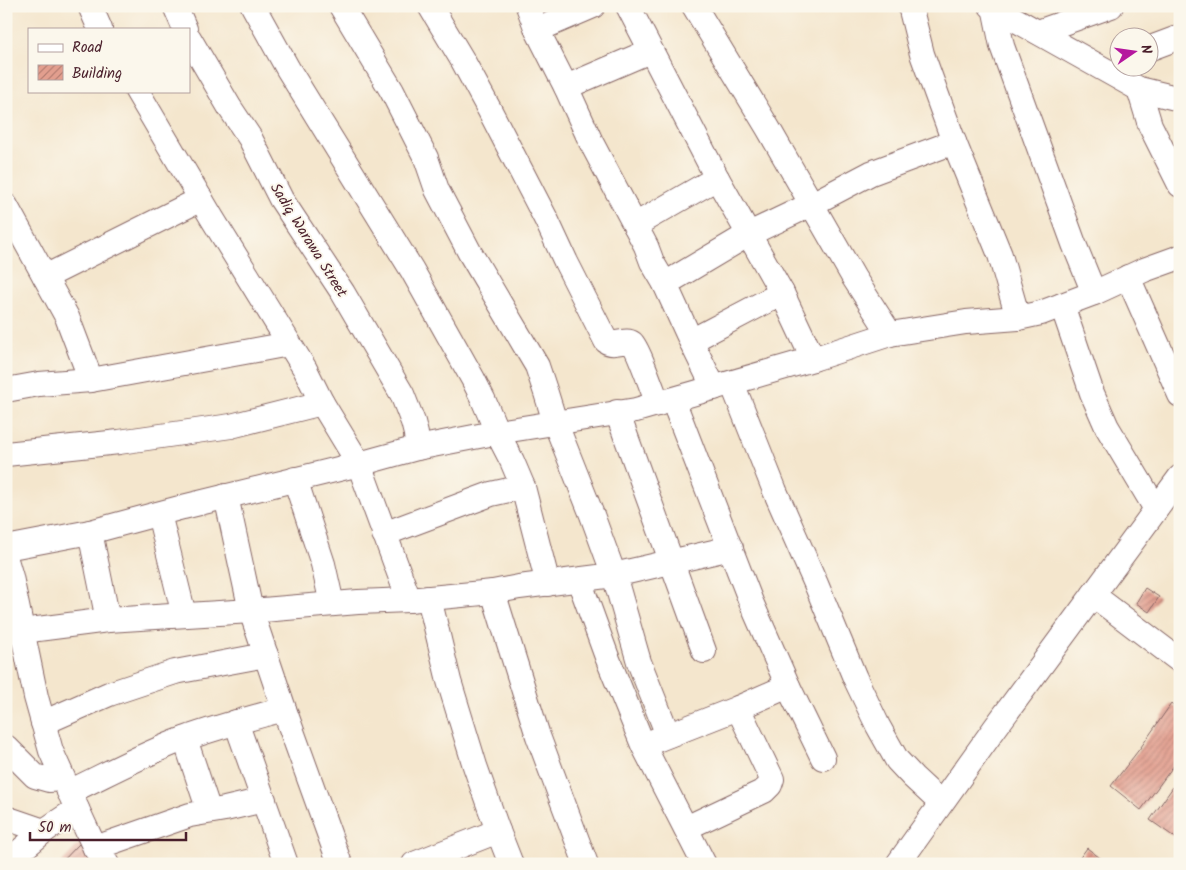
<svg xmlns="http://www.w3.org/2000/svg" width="1186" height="870" viewBox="0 0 1186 870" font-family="Kalam,sans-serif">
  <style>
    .building { fill: url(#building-hatch) }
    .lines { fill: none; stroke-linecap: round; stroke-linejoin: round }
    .street-casing { stroke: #866564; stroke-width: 26 }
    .street { stroke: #fff; stroke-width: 24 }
    .labels { text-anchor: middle; stroke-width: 4; stroke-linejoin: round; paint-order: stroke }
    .street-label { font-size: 15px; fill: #4a1f2b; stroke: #fbf7ec }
  </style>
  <defs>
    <pattern id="building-hatch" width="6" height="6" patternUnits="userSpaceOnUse" patternTransform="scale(1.25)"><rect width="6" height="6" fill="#e29e8e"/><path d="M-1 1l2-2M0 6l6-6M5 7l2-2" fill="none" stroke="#b98074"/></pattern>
  </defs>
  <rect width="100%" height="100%" fill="#fbf7ec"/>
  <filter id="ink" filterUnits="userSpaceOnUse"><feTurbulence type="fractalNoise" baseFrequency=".02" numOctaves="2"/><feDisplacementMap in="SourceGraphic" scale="10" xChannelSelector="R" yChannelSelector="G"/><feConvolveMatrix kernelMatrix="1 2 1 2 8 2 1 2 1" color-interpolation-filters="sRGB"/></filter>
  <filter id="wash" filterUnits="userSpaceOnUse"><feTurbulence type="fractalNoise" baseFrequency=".0096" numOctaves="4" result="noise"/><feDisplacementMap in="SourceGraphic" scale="20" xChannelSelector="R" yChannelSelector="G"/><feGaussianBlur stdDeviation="1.12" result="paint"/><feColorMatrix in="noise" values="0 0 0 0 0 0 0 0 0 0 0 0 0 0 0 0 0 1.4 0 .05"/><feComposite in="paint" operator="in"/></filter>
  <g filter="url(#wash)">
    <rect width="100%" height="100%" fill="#f4e6cd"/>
    <g id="blocks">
      <g class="building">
        <path d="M1145 588 1159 597 1149 612 1136 603Z"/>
        <path d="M1171 704 1180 711V757L1141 810 1111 786 1141 747Z"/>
        <path d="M1180 777V841L1150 820Z"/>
        <path d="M79 844 96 864H60Z"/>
        <path d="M1087 848 1108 864 1076 863Z"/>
      </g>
    </g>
  </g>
  <g filter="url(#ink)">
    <use href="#blocks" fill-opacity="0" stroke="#866564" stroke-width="1"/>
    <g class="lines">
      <g class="street-casing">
        <g id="street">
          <path d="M90 6 100 29"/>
          <path d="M175 6 185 29"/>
          <path d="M253 6 288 69 412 270 473 379 483 399 497 432 512 461 523 487 548 584"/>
          <path d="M341 6 392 91 426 158 437 190 470 253 537 366 546 393 555 422 592 515 614 575 639 662 668 735"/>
          <path d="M430 6 463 61 489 109 547 221 566 262 606 341C614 347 626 338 632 343 638 348 654 394 658 404"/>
          <path d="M528 6 537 30 566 87 591 142 646 246 652 262 665 284 691 341 714 388"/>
          <path d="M628 6 717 178 782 293 813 359"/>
          <path d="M694 6 768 128 854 278 890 334"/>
          <path d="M910 6 922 54 954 142 1000 255 1018 318"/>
          <path d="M991 6 1139 89 1180 99"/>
          <path d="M994 7 1002 46 1074 244 1094 293"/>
          <path d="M537 30 593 6"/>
          <path d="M1038 32 1111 6"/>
          <path d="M189 38 230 108 250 138 281 199 343 293 402 394 413 422 416 434 417 448"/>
          <path d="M1148 49 1180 37"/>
          <path d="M566 87 650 51"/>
          <path d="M1139 89 1150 125 1180 185"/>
          <path d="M137 91 212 218 305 369 322 403 359 464 409 600"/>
          <path d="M6 206 67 317 91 380"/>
          <path d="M635 225 717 178"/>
          <path d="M45 277 201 199"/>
          <path d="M1128 277 1180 395"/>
          <path d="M665 284 749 234 812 204 871 173 954 142"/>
          <path d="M1062 305 1092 393 1107 427 1156 509"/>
          <path d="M691 341 782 293"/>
          <path d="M732 383 775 491 816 584 855 678 878 726 897 760 913 777 941 803"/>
          <path d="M6 390 39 384 91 380 289 344"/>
          <path d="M673 400 751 602 788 686 823 758"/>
          <path d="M617 412 704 651"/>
          <path d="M6 454 119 442 231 426 322 403"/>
          <path d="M295 479 323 564 332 604"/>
          <path d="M226 496 251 611 284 709 340 864"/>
          <path d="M159 514 184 615"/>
          <path d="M90 532 108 620"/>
          <path d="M384 534 491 494 523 487"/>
          <path d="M6 548 90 532 183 507 359 464 417 448 510 430 636 410 813 359 890 334 966 322 1018 318 1041 313 1094 293 1144 270 1180 257"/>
          <path d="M6 560 11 577 36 697 51 751 77 809 95 848 107 864"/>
          <path d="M579 580 607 657 643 745 704 864"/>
          <path d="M493 592 538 736 586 864"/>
          <path d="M1093 595 1180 661"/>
          <path d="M429 598 449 681 475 766 498 831 511 864"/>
          <path d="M6 632 22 631 108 620 251 611 358 602 409 600 493 592 519 587 614 575 731 548"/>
          <path d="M236 722 286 864"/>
          <path d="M43 723 109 694 175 672 266 655"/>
          <path d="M185 739 209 811"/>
          <path d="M654 741 738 708 788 686"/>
          <path d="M6 747 35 776 49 780 63 779"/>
          <path d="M69 792C107 774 145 753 184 739 217 727 251 718 284 709"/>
          <path d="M6 818 44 831"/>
          <path d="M686 828 764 791 770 785 772 779 738 708"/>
          <path d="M95 848 190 815 225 809 264 800"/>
          <path d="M6 863 44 831 77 809"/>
          <path d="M414 864 498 831"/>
          <path d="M898 864 995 728 1180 477"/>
        </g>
      </g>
      <use href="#street" class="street"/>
    </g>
  </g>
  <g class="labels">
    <g class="street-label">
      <text transform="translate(309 240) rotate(58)" y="5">Sadiq Warawa Street</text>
    </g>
  </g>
  <rect width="1186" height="870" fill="none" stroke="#fbf7ec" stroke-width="25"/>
  <rect x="28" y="28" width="162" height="65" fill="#fbf7ec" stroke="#b4a19f"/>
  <rect x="38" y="44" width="25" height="8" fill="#ffffff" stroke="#b4a19f"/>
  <text x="72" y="52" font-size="15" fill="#4a1f2b">Road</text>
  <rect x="38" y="65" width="25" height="15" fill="url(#building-hatch)" stroke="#b4a19f"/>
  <text x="72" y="78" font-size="15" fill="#4a1f2b">Building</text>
  <g transform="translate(1134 52) rotate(77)"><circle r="24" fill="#fbf7ec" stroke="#b4a19f"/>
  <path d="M0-4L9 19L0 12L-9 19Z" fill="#b5179e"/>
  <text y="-8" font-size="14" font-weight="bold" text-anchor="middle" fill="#4a1f2b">N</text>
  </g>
  <path d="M30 832v8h156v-8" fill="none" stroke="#4a1f2b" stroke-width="2.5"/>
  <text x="38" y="832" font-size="15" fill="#4a1f2b" stroke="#fbf7ec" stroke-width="4" paint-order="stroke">50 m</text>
</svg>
